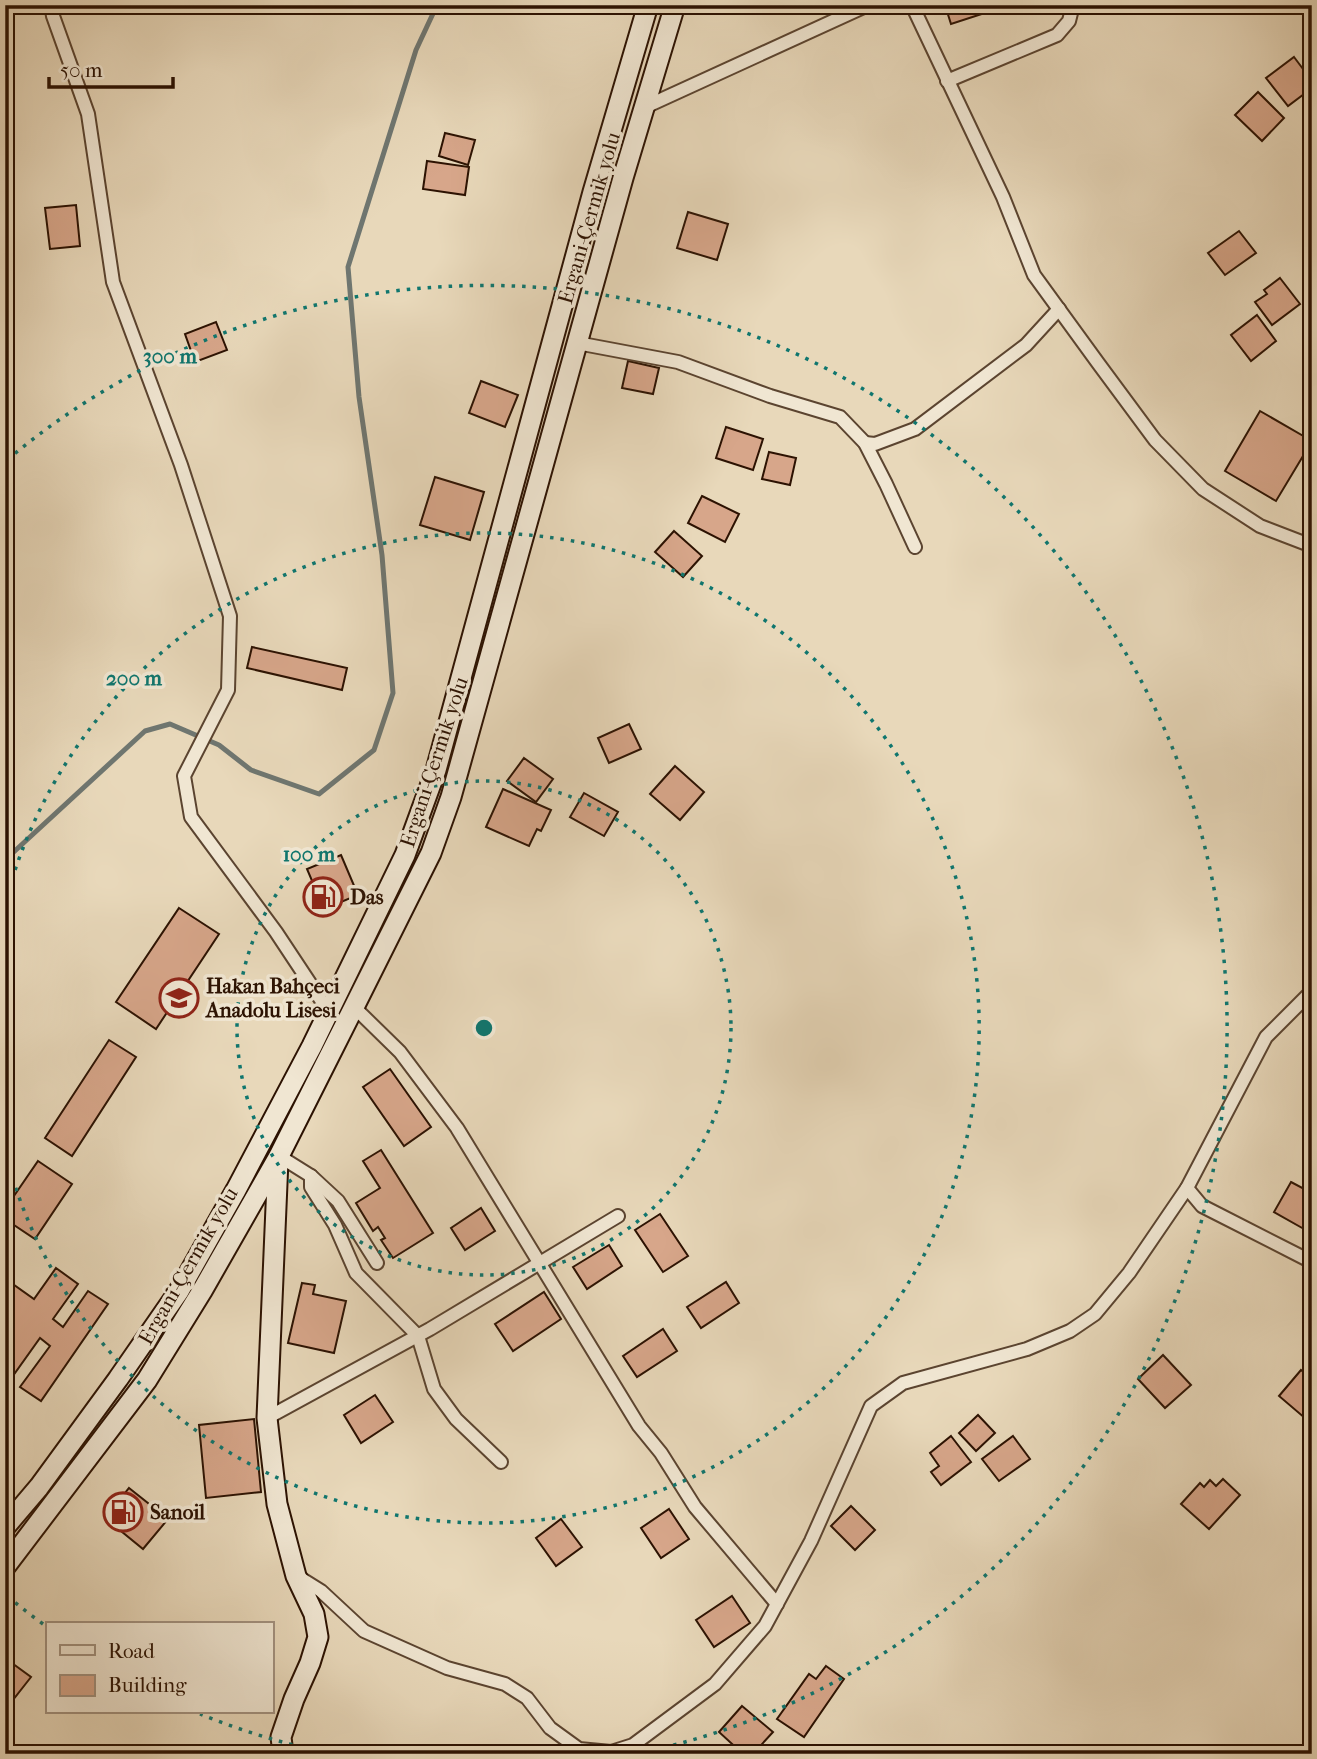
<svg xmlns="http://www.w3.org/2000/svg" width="1317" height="1759" viewBox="0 0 1317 1759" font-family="'IM FELL French Canon',serif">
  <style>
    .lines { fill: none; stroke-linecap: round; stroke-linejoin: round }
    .stream { stroke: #6f7670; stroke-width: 5 }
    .building { fill: #d7a68a; stroke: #2c1202; stroke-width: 2 }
    .street-casing { stroke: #5b4430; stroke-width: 16 }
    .secondary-casing { stroke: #2c1202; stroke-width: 23 }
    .street { stroke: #f0e6d2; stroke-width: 12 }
    .secondary { stroke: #f0e6d2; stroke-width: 19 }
    .ring { fill: none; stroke: #0f766e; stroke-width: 3.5; stroke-dasharray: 3.5 7 }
    .labels { text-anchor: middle; stroke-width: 7; stroke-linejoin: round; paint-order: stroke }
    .street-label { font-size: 21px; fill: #2c1202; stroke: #f0e6d2 }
    .poi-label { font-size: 21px; font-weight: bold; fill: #2c1202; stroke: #f0e6d2; text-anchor: start }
    .centre { fill: #0f766e; stroke: #f0e6d2; stroke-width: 3.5 }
    .ring-label { font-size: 21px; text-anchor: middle; font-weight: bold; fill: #0f766e; stroke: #f0e6d2; stroke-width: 7; stroke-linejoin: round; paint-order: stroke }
  </style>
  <rect width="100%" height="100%" fill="#e8d8ba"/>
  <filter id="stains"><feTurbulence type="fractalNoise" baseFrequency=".00286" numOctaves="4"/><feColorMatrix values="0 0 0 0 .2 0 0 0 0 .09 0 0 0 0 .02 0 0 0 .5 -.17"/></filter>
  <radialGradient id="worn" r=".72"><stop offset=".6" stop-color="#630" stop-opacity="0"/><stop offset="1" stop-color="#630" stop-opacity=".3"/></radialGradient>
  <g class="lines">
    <path class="stream" d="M5 860 145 731 170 724 219 745 251 770 319 794 374 750 393 693 382 555 359 397 348 267 416 50 437 5"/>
  </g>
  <g class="building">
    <path d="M945 5H999L1000 8 951 24Z"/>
    <path d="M1294 57 1312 81V88L1288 106 1266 78Z"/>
    <path d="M1258 92 1284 118 1262 141 1235 115Z"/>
    <path d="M445 133 475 140 468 165 439 156Z"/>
    <path d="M427 161 469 167 465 195 423 189Z"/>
    <path d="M76 205 80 246 50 249 45 208Z"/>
    <path d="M688 212 728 224 717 260 677 248Z"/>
    <path d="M1239 231 1256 253 1225 275 1208 253Z"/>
    <path d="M1280 278 1300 304 1272 325 1255 302 1267 294 1264 290Z"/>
    <path d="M1257 315 1276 341 1251 361 1231 335Z"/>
    <path d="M216 322 227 350 195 362 185 334Z"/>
    <path d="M628 361 659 368 653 394 622 388Z"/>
    <path d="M481 381 518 395 505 427 469 413Z"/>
    <path d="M1260 411 1312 441 1276 501 1225 471Z"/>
    <path d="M726 427 763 439 753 470 716 458Z"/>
    <path d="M769 452 796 458 790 485 762 479Z"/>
    <path d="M435 477 484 492 470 540 420 525Z"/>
    <path d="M702 496 739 514 725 542 688 523Z"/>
    <path d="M674 531 702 556 683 577 655 552Z"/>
    <path d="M252 647 347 668 342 690 247 668Z"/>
    <path d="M629 724 641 749 609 763 598 738Z"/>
    <path d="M524 758 553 779 536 802 507 781Z"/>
    <path d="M675 766 704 792 680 820 650 794Z"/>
    <path d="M503 789 551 810 541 831 537 829 529 846 486 827Z"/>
    <path d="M584 793 618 812 604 836 570 817Z"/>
    <path d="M341 855 358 895 324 909 307 869Z"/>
    <path d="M179 908 219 934 156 1029 116 1002Z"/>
    <path d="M109 1040 136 1057 72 1156 45 1138Z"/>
    <path d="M390 1069 431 1127 404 1146 363 1087Z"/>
    <path d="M381 1150 433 1233 393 1258 381 1240 385 1238 378 1227 373 1231 356 1203 380 1188 363 1161Z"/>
    <path d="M38 1161 72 1184 35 1239 5 1219V1209Z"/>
    <path d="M1291 1182 1312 1193V1216L1304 1229 1274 1212Z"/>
    <path d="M481 1208 495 1231 465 1250 451 1228Z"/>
    <path d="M660 1214 688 1256 663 1272 635 1230Z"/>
    <path d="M609 1245 622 1266 587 1289 573 1267Z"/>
    <path d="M56 1268 78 1284 53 1319 63 1327 88 1291 108 1304 41 1401 20 1387 50 1346 40 1338 10 1380 5 1376V1345L11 1337 5 1333V1283L7 1280 34 1299Z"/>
    <path d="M726 1282 739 1303 701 1328 687 1307Z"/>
    <path d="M302 1283 315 1285 313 1294 346 1301 334 1353 288 1343Z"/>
    <path d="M544 1292 561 1319 513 1351 495 1324Z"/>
    <path d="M663 1329 677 1351 637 1377 623 1356Z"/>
    <path d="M1163 1355 1191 1385 1165 1408 1138 1379Z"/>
    <path d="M1301 1370 1312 1379V1413L1306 1419 1279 1396Z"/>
    <path d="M375 1395 393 1422 361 1443 344 1415Z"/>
    <path d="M978 1415 995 1433 976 1451 959 1433Z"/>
    <path d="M254 1419 261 1492 206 1498 199 1425Z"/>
    <path d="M951 1436 971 1462 941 1485 931 1472 939 1466 930 1453Z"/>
    <path d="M1013 1436 1030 1459 999 1481 982 1459Z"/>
    <path d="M1223 1479 1240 1495 1209 1529 1181 1504 1200 1483 1204 1487 1210 1480 1216 1486Z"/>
    <path d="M129 1488 168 1519 143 1549 105 1518Z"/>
    <path d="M851 1506 875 1530 855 1550 831 1526Z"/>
    <path d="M669 1509 689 1539 661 1558 641 1528Z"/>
    <path d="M561 1519 582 1547 556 1566 536 1538Z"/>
    <path d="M732 1596 750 1623 714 1647 696 1620Z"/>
    <path d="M5 1658 31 1677 5 1710Z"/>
    <path d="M826 1666 844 1679 804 1737 777 1719 809 1674 816 1679Z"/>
    <path d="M742 1706 773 1732 753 1754H743L719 1732Z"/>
  </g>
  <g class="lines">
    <g class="street-casing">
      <g id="street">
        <path d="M51 5 53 16 88 114 113 282 181 465 230 616 228 690 184 776 191 817 276 932 329 1012"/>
        <path d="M912 5 1003 197 1034 275 1098 363 1155 440 1203 489 1260 526 1312 546"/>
        <path d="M947 81 1057 35 1069 21 1073 5"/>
        <path d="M645 107 868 5"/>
        <path d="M577 343 678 362 770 396 840 417 865 443 886 484 915 547"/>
        <path d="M865 443 875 444 915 429 1026 345 1059 309"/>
        <path d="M354 1007 400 1052 457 1128 639 1426 661 1453 695 1507 777 1604"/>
        <path d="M279 1156 311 1176 338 1201 377 1263"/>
        <path d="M311 1176V1187L335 1225 356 1273 418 1336 434 1389 456 1419 501 1462"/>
        <path d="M1187 1188 1202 1206 1312 1262"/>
        <path d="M267 1418 430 1329 618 1216"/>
        <path d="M297 1576 321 1591 364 1631 447 1668 505 1684 527 1698 550 1728 579 1749 611 1752 633 1745 715 1684 765 1626 811 1541 871 1406 903 1383 1027 1349 1070 1331 1095 1314 1129 1273 1187 1188 1266 1037 1312 991"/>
      </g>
    </g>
    <g class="secondary-casing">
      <g id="secondary">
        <path d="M278 1160 267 1418 277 1504 296 1576 314 1614 318 1637 310 1663 294 1699 281 1737 283 1754"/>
        <path d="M5 1527 39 1487 118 1379 179 1291 236 1190 312 1046 405 855 436 770 593 192 648 5"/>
        <path d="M5 1567 147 1380 202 1291 279 1156 354 1007 431 853 451 797 623 178 675 5"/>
      </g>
    </g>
    <use href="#street" class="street"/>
    <use href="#secondary" class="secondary"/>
  </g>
  <g class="ring">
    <circle cx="484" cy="1028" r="247"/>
    <path d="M6 900A495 495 0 1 1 6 1156"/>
    <path d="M323 1752A742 742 0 0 1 200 1714M43 1624A742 742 0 0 1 7 1596M7 460A742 742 0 1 1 645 1752"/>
  </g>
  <defs>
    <g id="fuel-ring" transform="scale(2.0125)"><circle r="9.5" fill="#f0e6d2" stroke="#8f2418" stroke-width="1.5"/><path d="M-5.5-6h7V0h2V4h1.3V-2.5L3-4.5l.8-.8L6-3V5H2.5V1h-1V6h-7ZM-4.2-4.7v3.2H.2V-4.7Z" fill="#8f2418"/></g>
    <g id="school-ring" transform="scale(2.0125)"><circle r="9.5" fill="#f0e6d2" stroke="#8f2418" stroke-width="1.5"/><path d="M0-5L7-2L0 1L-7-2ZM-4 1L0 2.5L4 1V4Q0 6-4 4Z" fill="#8f2418"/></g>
  </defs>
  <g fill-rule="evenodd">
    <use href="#fuel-ring" x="323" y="897"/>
    <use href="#school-ring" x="179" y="998"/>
    <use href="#fuel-ring" x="123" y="1512"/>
  </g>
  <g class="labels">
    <g class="street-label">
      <text transform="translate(589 218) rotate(-74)" y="7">Ergani-Çermik yolu</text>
      <text transform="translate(434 762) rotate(-72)" y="7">Ergani-Çermik yolu</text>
      <text transform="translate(188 1266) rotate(-60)" y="7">Ergani-Çermik yolu</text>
    </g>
    <g class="poi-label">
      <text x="350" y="904">Das</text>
      <text x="206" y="993">Hakan Bahçeci<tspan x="206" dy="24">Anadolu Lisesi</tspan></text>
      <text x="150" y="1519">Sanoil</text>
    </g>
  </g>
  <circle cx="484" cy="1028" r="10" class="centre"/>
  <g class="ring-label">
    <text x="170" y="363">300 m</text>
    <text x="134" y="685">200 m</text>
    <text x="309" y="861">100 m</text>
  </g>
  <rect width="1317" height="1759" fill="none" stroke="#e8d8ba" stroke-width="28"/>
  <rect x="7" y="7" width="1303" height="1745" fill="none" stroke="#2c1202" stroke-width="3.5"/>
  <rect x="14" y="14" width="1289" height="1731" fill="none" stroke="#2c1202" stroke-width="2"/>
  <rect x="46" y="1622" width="228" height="91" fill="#f0e6d2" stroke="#a2917f" stroke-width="2"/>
  <rect x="60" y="1645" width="35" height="10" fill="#f0e6d2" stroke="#a2917f" stroke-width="2"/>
  <text x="108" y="1658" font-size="21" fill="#2c1202">Road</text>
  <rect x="60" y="1675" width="35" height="21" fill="#d7a68a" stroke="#a2917f" stroke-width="2"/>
  <text x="108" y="1692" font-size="21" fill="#2c1202">Building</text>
  <path d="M49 77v10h124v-10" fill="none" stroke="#2c1202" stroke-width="3.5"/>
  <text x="60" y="77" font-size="21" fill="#2c1202" stroke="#f0e6d2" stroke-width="5" paint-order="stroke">50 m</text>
  <rect width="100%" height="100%" filter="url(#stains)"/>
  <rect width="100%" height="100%" fill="url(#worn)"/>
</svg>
